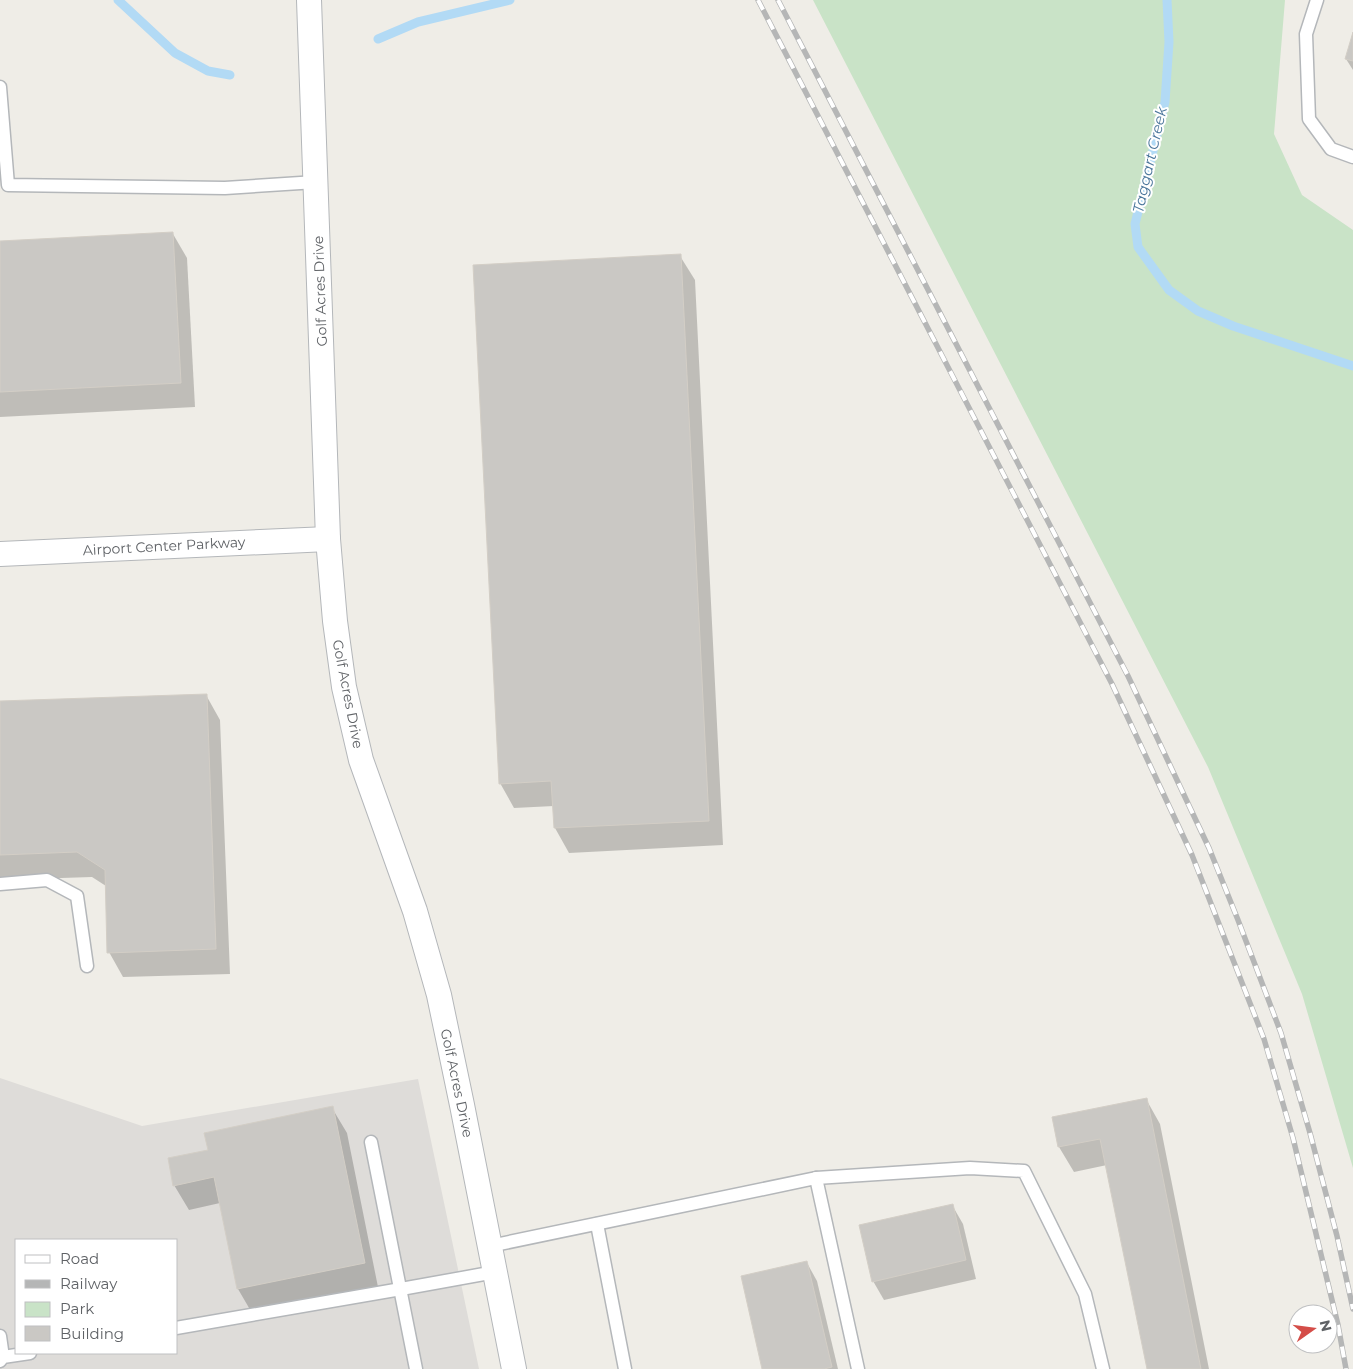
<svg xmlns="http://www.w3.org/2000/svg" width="1353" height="1369" viewBox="0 0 1353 1369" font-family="Montserrat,sans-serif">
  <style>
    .industrial { fill: #dedcd9; fill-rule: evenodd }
    .green { fill: #c9e3c7 }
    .shadow { fill: #0003 }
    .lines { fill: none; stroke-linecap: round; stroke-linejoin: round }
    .stream { stroke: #b2daf5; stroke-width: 9 }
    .building { fill: #cac8c4; stroke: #d3cec6 }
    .service-casing { stroke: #b4b7ba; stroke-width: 15 }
    .minor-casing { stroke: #b4b7ba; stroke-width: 26 }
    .service { stroke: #fff; stroke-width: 12 }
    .minor { stroke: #fff; stroke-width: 24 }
    .rail-casing { stroke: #b5b6b6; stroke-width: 5.5 }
    .rail { stroke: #fff; stroke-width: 4; stroke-dasharray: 11; stroke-linecap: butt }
    .labels { text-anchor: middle; stroke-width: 4; stroke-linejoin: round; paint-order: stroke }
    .street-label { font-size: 14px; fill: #5f6266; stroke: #fff }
    .water-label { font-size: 15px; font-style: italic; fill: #4c779c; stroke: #fff }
  </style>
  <rect width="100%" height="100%" fill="#efede7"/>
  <path class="industrial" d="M0 1078 142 1126 418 1079 479 1369H0ZM16 1240H176V1353H16Z"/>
  <path class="green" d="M813 0H1285L1274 134 1302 195 1353 230V1168L1302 994 1208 767Z"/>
  <g class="shadow">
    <path d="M1353 36V70L1346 59Z"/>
    <path d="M173 234 187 258 195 407 0 417V242Z"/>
    <path d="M680 256 695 280 723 845 569 853 555 828 554 806 514 808 500 783Z"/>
    <path d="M206 695 220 720 230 974 123 977 109 952 106 886 92 877 0 880V702Z"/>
    <path d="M1146 1099 1160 1124 1209 1369H1148L1107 1165 1074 1172 1059 1147 1053 1118Z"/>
    <path d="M332 1108 347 1133 378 1287 252 1313 238 1289 220 1203 189 1210 174 1185 209 1151Z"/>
    <path d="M952 1205 963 1224 976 1279 884 1300 873 1281Z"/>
    <path d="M807 1263 817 1281 838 1369H764Z"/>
  </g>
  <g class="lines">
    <g class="stream">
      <path d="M118 0 175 53 208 71 230 75"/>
      <path d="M1167 0 1169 42 1165 102 1135 224 1138 247 1169 290 1198 311 1233 326 1353 366"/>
      <path d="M378 39 418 22 510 0"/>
    </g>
  </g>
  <g class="building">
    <path d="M1353 32V61L1345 59Z"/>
    <path d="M173 232 181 383 0 392V241Z"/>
    <path d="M681 254 709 821 554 828 551 781 499 784 473 265Z"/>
    <path d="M207 694 216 949 107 953 105 870 77 852 0 855V701Z"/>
    <path d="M1147 1098 1201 1369H1147L1100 1139 1058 1147 1052 1117Z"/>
    <path d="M333 1106 365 1263 237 1289 214 1177 173 1186 168 1158 208 1150 204 1133Z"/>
    <path d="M953 1204 966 1260 872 1282 859 1225Z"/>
    <path d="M807 1261 832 1367 824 1369H762L741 1276Z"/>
  </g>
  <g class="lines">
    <g class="service-casing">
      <g id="service">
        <path d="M1317 0 1306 34 1309 119 1331 149 1353 157"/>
        <path d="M0 87 8 185 225 188 316 182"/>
        <path d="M0 884 47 880 77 896 87 966"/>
        <path d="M371 1142 416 1369"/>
        <path d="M816 1178 970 1168 1024 1171 1085 1294 1103 1369"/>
        <path d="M597 1224 625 1369"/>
        <path d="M490 1246 816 1178 858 1369"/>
        <path d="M176 1328 401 1289 495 1272"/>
        <path d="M0 1336 3 1357"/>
        <path d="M0 1361 3 1357 30 1353"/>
      </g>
    </g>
    <g class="minor-casing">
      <g id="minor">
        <path d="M309 0 328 539 335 621 344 687 361 760 415 911 439 995 462 1105 514 1369"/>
        <path d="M0 554 328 539"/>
      </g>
    </g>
    <use href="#service" class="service"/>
    <use href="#minor" class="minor"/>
    <g class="rail-casing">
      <g id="rail">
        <path d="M758 0 1112 684 1192 855 1264 1039 1293 1138 1338 1325 1346 1369"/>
        <path d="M778 0 1128 676 1209 848 1238 920 1281 1033 1310 1133 1337 1236 1353 1309"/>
      </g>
    </g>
    <use href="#rail" class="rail"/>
  </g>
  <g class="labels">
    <g class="street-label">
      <text transform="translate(320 291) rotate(-92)" y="5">Golf Acres Drive</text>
      <text transform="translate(164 546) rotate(-3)" y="5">Airport Center Parkway</text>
      <text transform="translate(348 694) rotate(79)" y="5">Golf Acres Drive</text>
      <text transform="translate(457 1083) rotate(78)" y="5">Golf Acres Drive</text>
    </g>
    <g class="water-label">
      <text transform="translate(1150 160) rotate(-77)" y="5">Taggart Creek</text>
    </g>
  </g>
  <rect x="15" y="1239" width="162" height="115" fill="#ffffff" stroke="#bfc0c2"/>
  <rect x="25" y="1255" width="25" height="8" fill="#ffffff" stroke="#bfc0c2"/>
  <text x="60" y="1264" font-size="15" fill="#5f6266">Road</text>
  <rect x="25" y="1280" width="25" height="8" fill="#b5b6b6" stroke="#bfc0c2"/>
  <text x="60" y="1289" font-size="15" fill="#5f6266">Railway</text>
  <rect x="25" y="1302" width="25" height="15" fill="#c9e3c7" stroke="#bfc0c2"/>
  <text x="60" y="1314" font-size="15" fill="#5f6266">Park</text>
  <rect x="25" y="1326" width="25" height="15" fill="#cac8c4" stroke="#bfc0c2"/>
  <text x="60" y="1339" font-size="15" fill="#5f6266">Building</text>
  <g transform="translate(1313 1329) rotate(76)"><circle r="24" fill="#ffffff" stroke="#bfc0c2"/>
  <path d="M0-4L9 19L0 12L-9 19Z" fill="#d44d48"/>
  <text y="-8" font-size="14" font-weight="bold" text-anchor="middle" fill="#5f6266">N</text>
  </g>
</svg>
